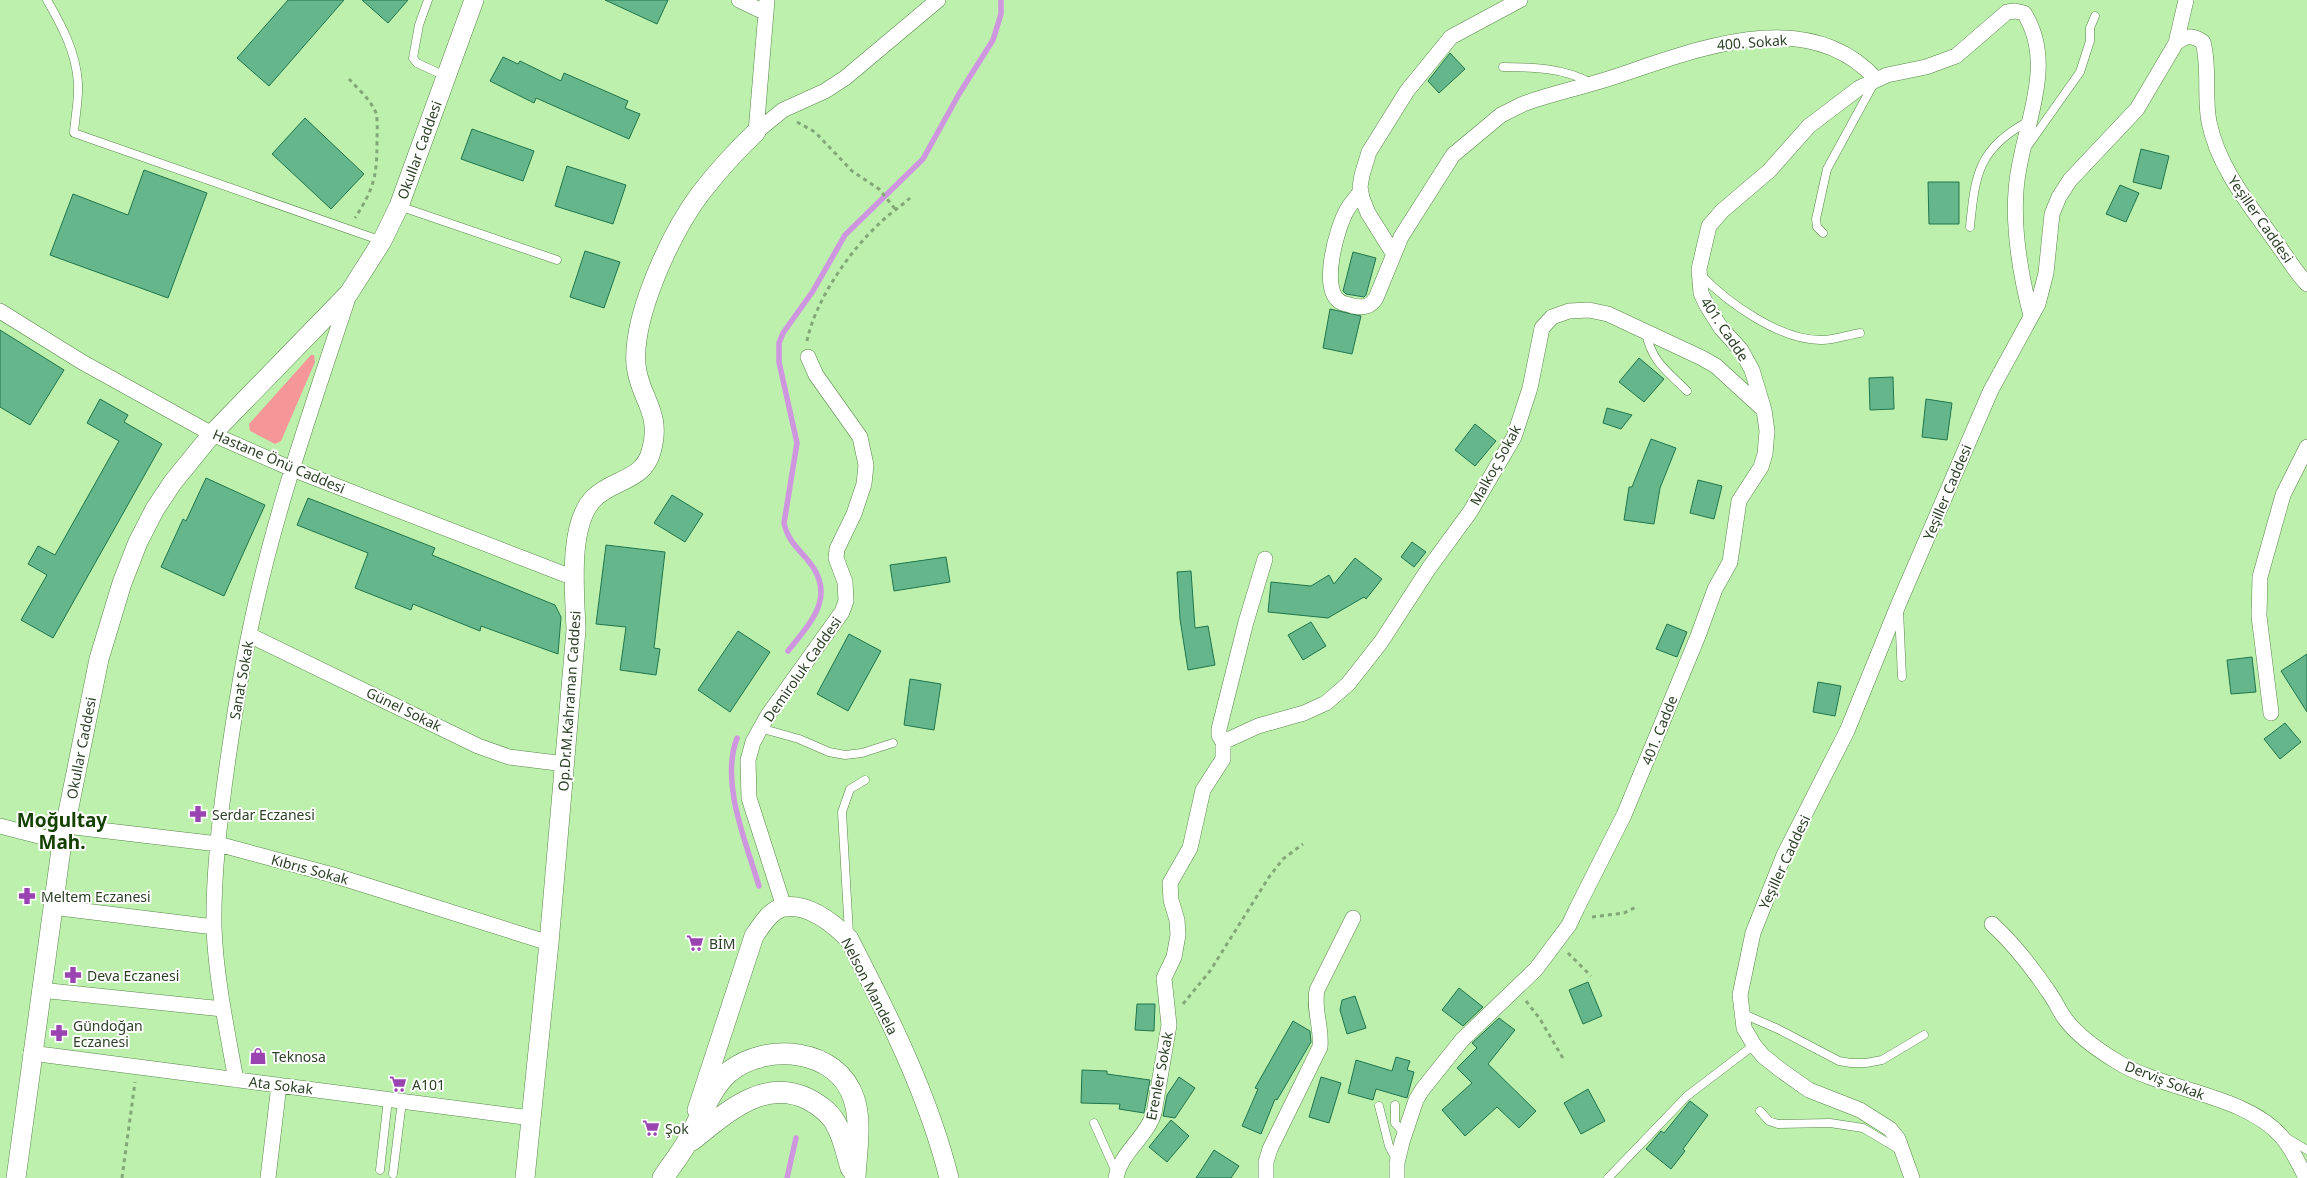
<svg xmlns="http://www.w3.org/2000/svg" width="2307" height="1178" viewBox="0 0 2307 1178" font-family="'Noto Sans',sans-serif">
  <rect width="100%" height="100%" fill="#bdf0ad"/>
  <path fill="#f59799" d="M311,355H314L315,362L281,441L275,444L250,431L249,424Z"/>
  <g fill="none" stroke-linecap="round" stroke-linejoin="round">
    <path stroke="#cf96e0" stroke-width="5.5" d="M788,651C813,620 838,594 806,558C796,547 787,538 784,523L797,443L779,362V343L783,333L813,291L845,235L923,159L959,94L993,40L1001,14V0
      M737,738C720,783 746,842 759,886
      M787,1178L796,1138"/>
  </g>
  <path fill="#65b68a" stroke="#1f764d" d="M288,0H344L269,86L237,58Z
    M362,0H408L388,23Z
    M605,0H668L657,24Z
    M1450,53L1465,69L1439,93L1428,81Z
    M503,57L518,64L520,61L561,81L564,73L628,101L625,108L640,114L629,139L536,98L534,103L490,81Z
    M305,118L364,174L331,209L272,154Z
    M472,129L534,151L523,181L461,159Z
    M2141,149L2169,156L2161,189L2133,182Z
    M567,166L626,185L613,224L555,206Z
    M144,170L207,193L168,298L50,255L73,194L128,215Z
    M1928,182H1959V224H1929Z
    M2120,185L2139,193L2126,222L2106,214Z
    M585,251L620,262L604,308L570,297Z
    M1353,252L1376,258L1366,295L1364,297L1346,294L1343,291Z
    M1330,309L1361,316L1352,354L1323,348Z
    M0,330L64,370L30,425L0,407Z
    M1639,358L1664,379L1644,402L1619,382Z
    M1893,377L1894,409L1870,410L1869,378Z
    M100,399L128,415L124,422L162,444L53,638L21,620L47,575L28,564L38,546L55,555L119,441L87,423Z
    M1926,399L1952,403L1947,440L1922,437Z
    M1607,408L1632,415L1621,429L1603,423Z
    M1475,424L1496,441L1475,466L1455,450Z
    M1651,439L1676,448L1660,488L1654,524L1624,520L1629,487H1632Z
    M206,478L265,505L224,596L161,567L183,519L186,521Z
    M1698,480L1722,486L1714,519L1690,513Z
    M672,495L703,514L685,542L654,523Z
    M308,498L435,548L432,555L555,605L561,617L558,654L481,626L480,631L413,604L411,610L355,588L368,553L297,525Z
    M1412,542L1426,552L1414,567L1401,557Z
    M606,545L665,552L654,648L660,649L656,675L620,670L626,627L596,624Z
    M946,557L950,582L894,591L890,565Z
    M1355,558L1382,579L1366,599L1364,597L1328,618L1268,612L1271,582L1311,586L1329,575L1334,584Z
    M1191,571L1195,628L1208,626L1215,665L1188,670L1180,619L1177,572Z
    M1311,622L1326,646L1303,660L1288,635Z
    M1667,624L1687,632L1677,657L1656,649Z
    M738,631L770,652L730,712L698,690Z
    M849,634L881,651L848,711L817,694Z
    M2307,654V712L2281,671Z
    M2252,657L2256,692L2231,694L2227,660Z
    M910,679L941,684L934,730L904,725Z
    M1818,682L1841,686L1835,716L1813,712Z
    M2285,723L2301,742L2280,759L2264,739Z
    M1588,982L1602,1016L1583,1024L1569,990Z
    M1459,988L1483,1007L1463,1026L1442,1010Z
    M1355,996L1366,1028L1347,1034L1340,1010L1342,1000Z
    M1137,1004H1155L1154,1031L1135,1030Z
    M1499,1018L1515,1030L1488,1064L1536,1111L1519,1128L1497,1107L1465,1136L1442,1110L1472,1083L1457,1068L1477,1048L1472,1043Z
    M1293,1021L1310,1031L1311,1042L1277,1100L1275,1099L1261,1134L1242,1126L1258,1089L1255,1088Z
    M1396,1057L1410,1061L1407,1070L1414,1072L1407,1098L1376,1089L1373,1100L1348,1093L1356,1060L1392,1071Z
    M1082,1070L1107,1071V1074L1150,1080L1144,1113L1119,1109L1120,1104L1081,1103Z
    M1179,1077L1195,1088L1175,1118L1163,1116L1167,1095Z
    M1321,1077L1341,1083L1329,1123L1309,1117Z
    M1588,1089L1605,1121L1581,1134L1564,1103Z
    M1690,1101L1708,1115L1683,1149L1685,1151L1671,1169L1646,1149L1661,1131L1664,1133Z
    M1171,1120L1189,1136L1167,1162L1149,1147Z
    M1214,1150L1239,1166L1231,1178H1196Z"/>
  <g fill="none" stroke-linecap="round" stroke-linejoin="round">
    <g stroke="#578648" stroke-width="9">
      <path id="service" d="M47,0C62,26 76,52 78,83C79,99 75,117 74,133L382,241
        M428,0L419,25L413,58L417,63L445,76
        M1503,67C1532,67 1565,68 1591,83
        M2027,147L2080,72L2090,41V28L2095,16
        M399,206L557,260
        M1970,227C1975,175 1978,148 2029,121
        M1823,233L1817,227L1816,219L1827,169L1874,83
        M1701,275C1728,303 1781,341 1822,340C1834,340 1848,335 1860,333
        M1646,333C1652,362 1667,371 1687,391
        M1899,610L1902,677
        M760,728L799,739L829,752L845,755L862,753L893,743
        M849,934L842,812L850,789L865,780
        M1741,1013L1778,1029L1839,1061L1851,1063H1866L1882,1060L1924,1035
        M1395,1105V1123L1405,1134
        M1379,1106L1389,1146L1396,1159
        M1760,1111L1769,1121L1778,1124L1830,1123L1863,1128L1900,1150
        M1094,1123L1116,1172
        M2287,1138L2307,1150
        M380,1170L388,1099
        M393,1174L402,1101
        M1608,1178L1687,1096L1754,1045"/>
    </g>
    <g stroke="#578648" stroke-width="16">
      <path id="minor" d="M739,0L764,12
        M2176,43L2186,0
        M756,132L783,110L825,91L845,78L938,0
        M756,132L767,0
        M1361,191C1357,197 1351,203 1347,210C1337,227 1320,287 1339,301C1342,304 1349,304 1353,306C1364,308 1370,307 1376,298L1401,237L1453,155L1501,115L1523,104C1553,93 1584,87 1614,77C1696,50 1807,3 1876,79
        M1393,253L1368,213L1362,198L1360,187L1362,175L1369,152L1407,91L1451,37L1520,0
        M0,311L82,362L212,434L292,469L574,578
        M249,635L478,746L509,757L565,764
        M2271,713L2259,616L2260,577L2283,495L2307,447
        M1223,742L1258,726L1304,713L1326,703L1348,684L1381,642L1429,568L1470,512L1514,437L1530,388L1542,328L1552,317L1569,311L1589,310L1608,314L1702,358L1716,366L1764,410
        M0,826L62,842
        M66,826L218,844L333,875L549,943
        M52,907L214,927
        M784,907L749,798L748,760L753,742L768,715L842,612L846,601L845,582L836,558L837,549L854,514L864,484L866,465L860,437L816,375L808,357
        M1992,924C2014,944 2031,966 2048,991C2055,1000 2059,1011 2066,1020C2079,1037 2098,1050 2116,1061C2163,1091 2244,1094 2281,1136C2292,1148 2299,1164 2306,1178
        M40,990L223,1009
        M31,1053L531,1118
        M236,1080C227,1030 216,979 214,928C213,872 220,814 228,759C234,718 240,676 249,635C272,520 312,407 349,295
        M268,1178L279,1085
        M1116,1178C1120,1153 1147,1137 1154,1113L1169,1025L1164,978L1174,957L1178,935L1177,920L1171,900L1170,883L1190,848L1203,790L1223,759V742L1219,735V729L1246,622L1265,559
        M1266,1178V1162L1270,1149L1320,1047C1322,1027 1313,1009 1317,990L1353,918
        M1397,1178V1163L1402,1142L1416,1100L1422,1090L1462,1040L1536,969L1569,925L1577,908L1624,815L1698,636L1715,589L1730,562L1739,501L1761,467L1765,454L1767,431L1764,410L1752,370L1741,350L1721,328L1707,306L1701,293L1699,269L1709,226L1722,211L1769,171L1809,126L1859,88L1887,75L1926,67L1956,56L2007,12L2015,11L2024,13C2059,68 2019,133 2016,191C2013,232 2021,277 2031,316
        M1912,1178L1898,1139L1890,1129L1860,1110L1809,1090L1782,1071L1763,1056L1754,1045L1744,1028L1740,995L1753,933L1784,855L1847,731L1899,603L1991,390L2038,304L2046,273L2052,214L2059,197L2070,180L2137,109L2176,43C2187,35 2192,35 2203,42C2210,69 2204,96 2209,122C2218,166 2247,202 2273,238C2284,253 2294,270 2307,284"/>
    </g>
    <g stroke="#578648" stroke-width="20">
      <path id="tertiary" d="M697,1110L754,936C761,926 770,910 784,907C809,903 833,923 849,939C888,1015 928,1094 949,1178
        M16,1178L62,842L99,659L122,583L138,542L155,509L173,482L212,434L349,293L382,241L399,206L474,0
        M525,1178L549,943L576,630C575,594 567,525 594,498C613,479 643,481 651,452C663,412 639,398 636,365C632,316 671,233 700,194C717,172 736,151 756,132"/>
    </g>
    <g stroke="#578648" stroke-width="22">
      <path id="secondary" d="M692,1140C725,1114 763,1077 808,1099C821,1106 832,1114 838,1128C844,1140 847,1155 851,1168
        M663,1178C670,1167 679,1156 686,1144C700,1121 709,1089 729,1072C766,1042 838,1048 854,1099C862,1124 856,1152 855,1178"/>
    </g>
    <path stroke="#81a875" stroke-width="3" stroke-dasharray="4 4" stroke-linecap="butt" d="M349,79C358,89 371,100 376,113C378,121 377,133 377,141C377,177 374,188 355,218
      M797,122L815,132L852,171L879,189L896,210
      M807,341C815,301 850,250 880,223C889,214 900,207 910,198
      M1592,917L1624,913L1638,906
      M1568,953L1591,976
      M1526,1001L1540,1019L1564,1060
      M1183,1004L1210,971L1269,877L1283,859L1303,844
      M122,1178L135,1082"/>
    <use href="#service" stroke="#fff" stroke-width="8"/>
    <use href="#minor" stroke="#fff" stroke-width="15"/>
    <use href="#tertiary" stroke="#fff" stroke-width="19"/>
    <use href="#secondary" stroke="#fff" stroke-width="21"/>
  </g>
  <defs>
    <g id="pharmacy-bare" transform="scale(1.35)"><path d="M-2-6h4v4h4v4h-4v4h-4v-4h-4v-4h4Z" fill="#9a44b1" stroke="#fff" stroke-width="2.5" paint-order="stroke"/></g>
    <g id="supermarket-bare" transform="scale(1.35)"><path d="M-6-5.5h2.5l.6 2H6L4.5 2H-2.5L-4.4-4H-6ZM-1.5 3.2a1.3 1.3 0 1 0 .1 0ZM3 3.2a1.3 1.3 0 1 0 .1 0Z" fill="#9a44b1" stroke="#fff" stroke-width="2.5" paint-order="stroke"/></g>
    <g id="shop-bare" transform="scale(1.35)"><path d="M-5-2.5h2.3a2.7 3.5 0 0 1 5.4 0H5L5.5 6h-11ZM-1.5-2.5h3a1.5 2.3 0 0 0-3 0Z" fill="#9a44b1" stroke="#fff" stroke-width="2.5" paint-order="stroke"/></g>
  </defs>
  <g fill-rule="evenodd">
    <use href="#pharmacy-bare" x="198" y="814"/>
    <use href="#pharmacy-bare" x="27" y="896"/>
    <use href="#supermarket-bare" x="695" y="943"/>
    <use href="#pharmacy-bare" x="73" y="975"/>
    <use href="#pharmacy-bare" x="59" y="1033"/>
    <use href="#shop-bare" x="258" y="1056"/>
    <use href="#supermarket-bare" x="398" y="1084"/>
    <use href="#supermarket-bare" x="651" y="1128"/>
  </g>
  <g text-anchor="middle" dominant-baseline="central" stroke-width="4" stroke-linejoin="round" paint-order="stroke">
    <g font-size="14" fill="#2b4025" stroke="#fff">
      <text transform="translate(1752 42) rotate(-4)">400. Sokak</text>
      <text transform="translate(419 150) rotate(-70)">Okullar Caddesi</text>
      <text transform="translate(2261 219) rotate(55)">Yeşiller Caddesi</text>
      <text transform="translate(1725 329) rotate(56)">401. Cadde</text>
      <text transform="translate(279 461) rotate(23)">Hastane Önü Caddesi</text>
      <text transform="translate(1495 465) rotate(-61)">Malkoç Sokak</text>
      <text transform="translate(1947 492) rotate(-67)">Yeşiller Caddesi</text>
      <text transform="translate(802 669) rotate(-55)">Demiroluk Caddesi</text>
      <text transform="translate(241 680) rotate(-80)">Sanat Sokak</text>
      <text transform="translate(569 701) rotate(-86)">Op.Dr.M.Kahraman Caddesi</text>
      <text transform="translate(404 709) rotate(26)">Günel Sokak</text>
      <text transform="translate(1659 730) rotate(-68)">401. Cadde</text>
      <text transform="translate(81 748) rotate(-79)">Okullar Caddesi</text>
      <text transform="translate(1784 862) rotate(-65)">Yeşiller Caddesi</text>
      <text transform="translate(310 869) rotate(15)">Kıbrıs Sokak</text>
      <text transform="translate(870 986) rotate(63)">Nelson Mandela</text>
      <text transform="translate(1159 1076) rotate(-79)">Erenler Sokak</text>
      <text transform="translate(2165 1080) rotate(21)">Derviş Sokak</text>
      <text transform="translate(281 1085) rotate(7)">Ata Sokak</text>
    </g>
    <g font-size="14" fill="#2b4025" stroke="#fff" text-anchor="start">
      <text x="212" y="814">Serdar Eczanesi</text>
      <text x="41" y="896">Meltem Eczanesi</text>
      <text x="709" y="943">BİM</text>
      <text x="87" y="975">Deva Eczanesi</text>
      <text x="73" y="1025">Gündoğan<tspan x="73" dy="16">Eczanesi</tspan></text>
      <text x="272" y="1056">Teknosa</text>
      <text x="412" y="1084">A101</text>
      <text x="665" y="1128">Şok</text>
    </g>
    <g font-size="19" font-weight="bold" fill="#144100" stroke="#fff">
      <text x="62" y="820">Moğultay<tspan x="62" dy="22">Mah.</tspan></text>
    </g>
  </g>
</svg>
